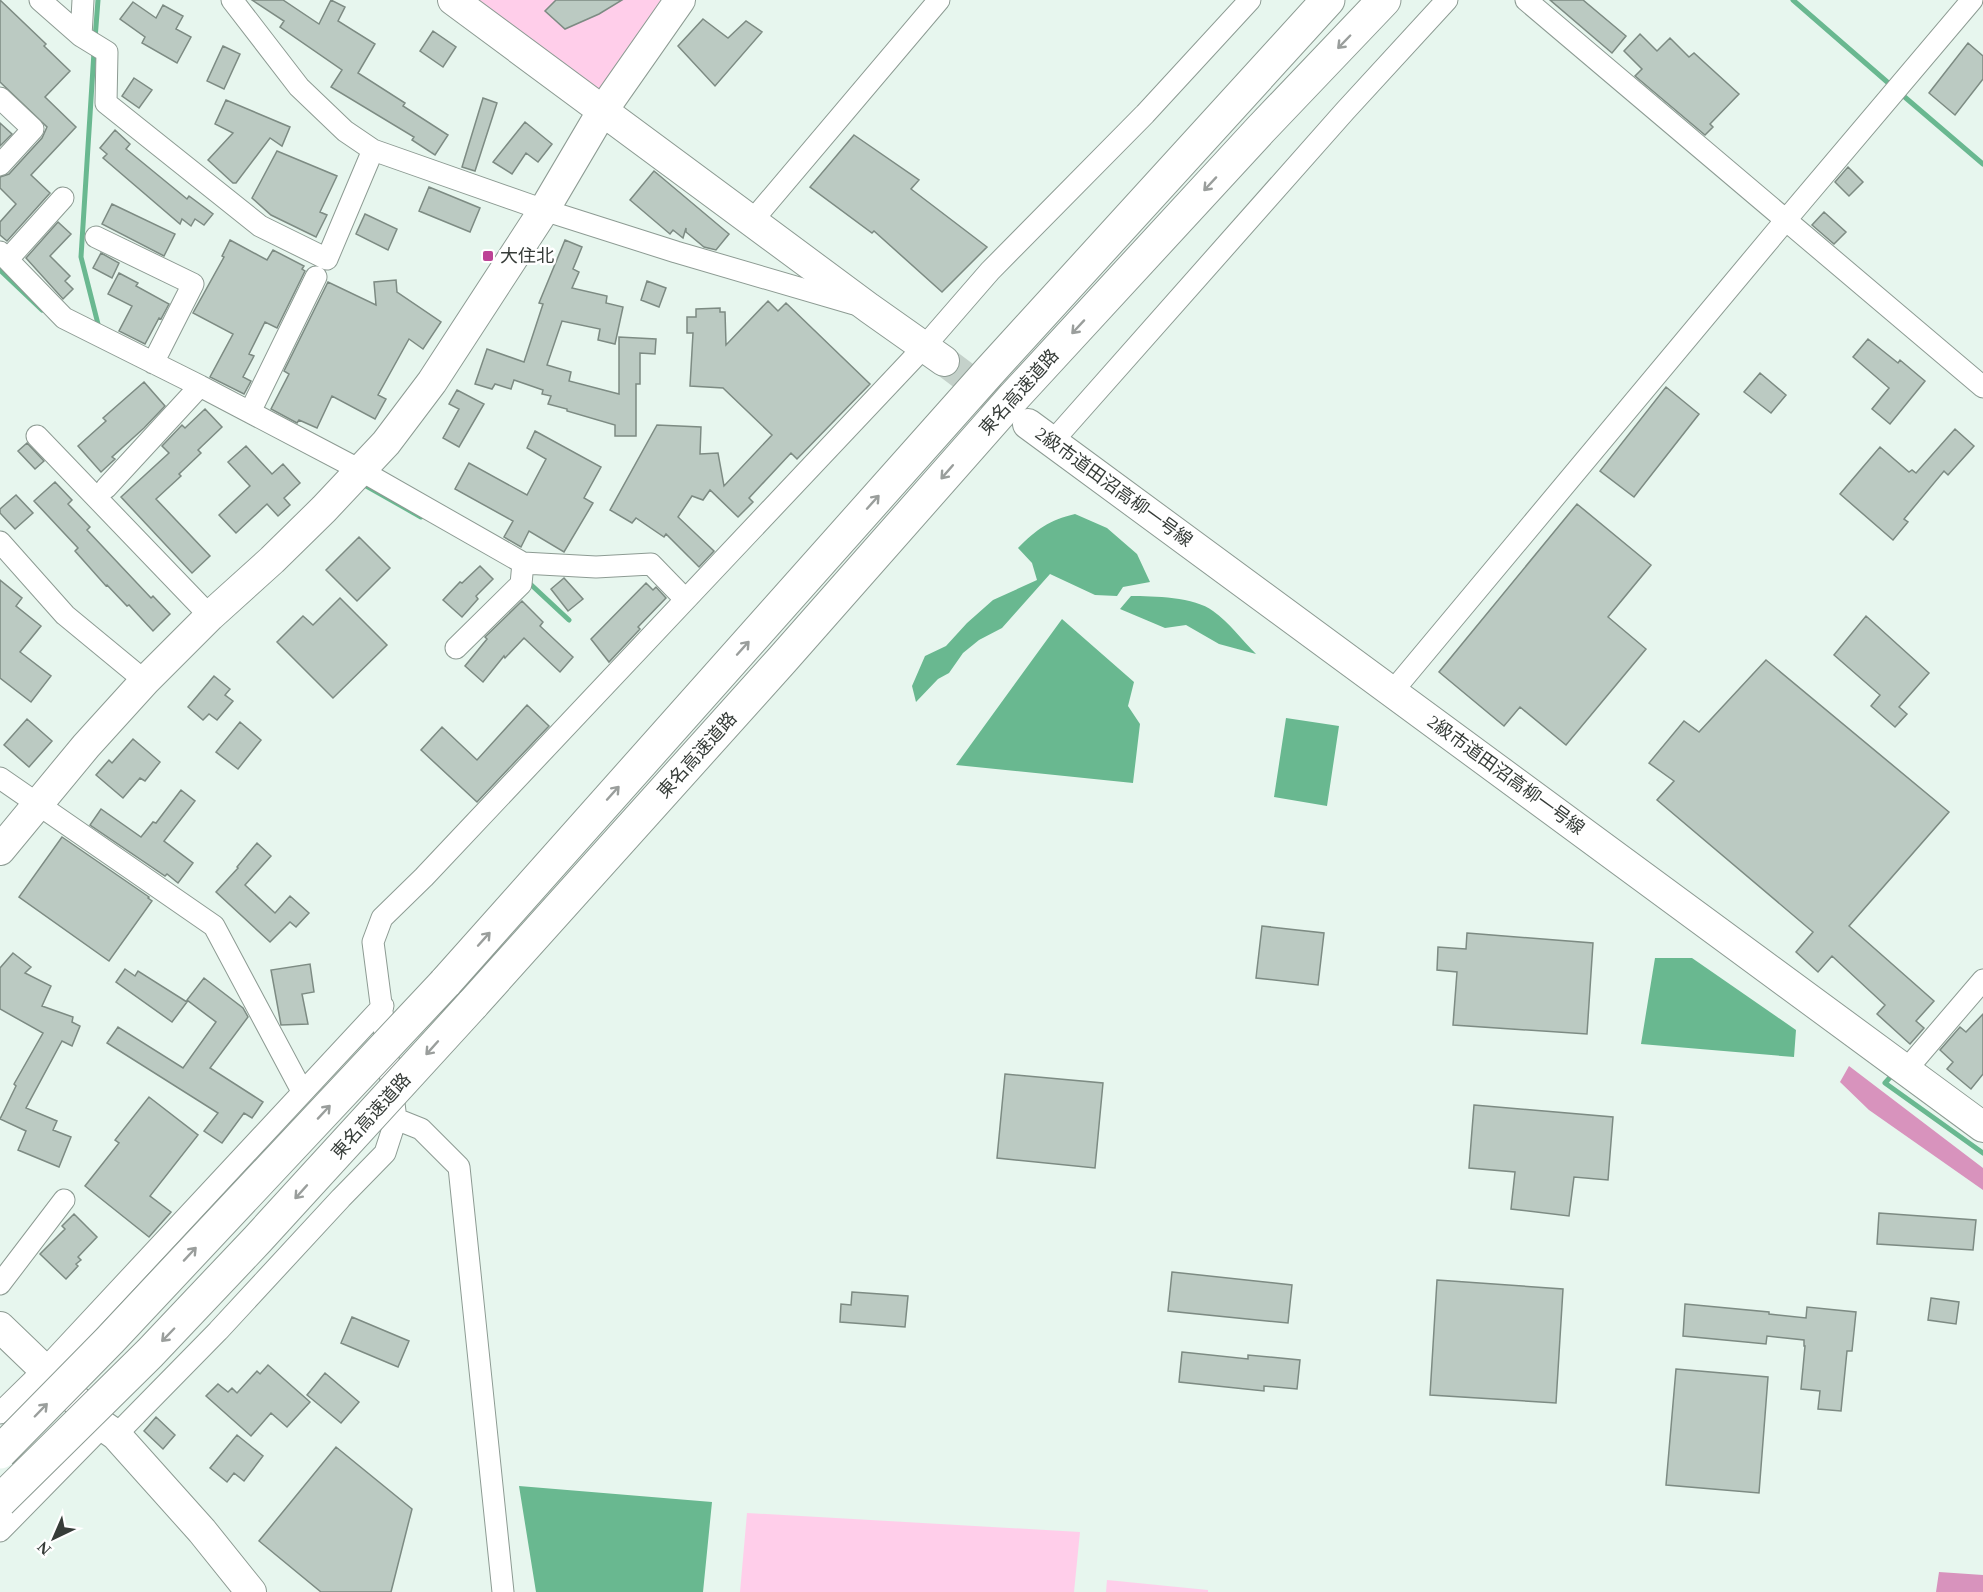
<svg xmlns="http://www.w3.org/2000/svg" width="1983" height="1592" viewBox="0 0 1983 1592" font-family="'Times New Roman','Noto Sans JP',serif">
  <rect width="100%" height="100%" fill="#e7f6ee"/>
  <path fill="#ffceea" d="M460,0H661L592,102Z
    M747,1513L1080,1532L1074,1592H740Z
    M1107,1580L1208,1590V1592H1106Z"/>
  <path fill="#d893bd" d="M1849,1066L1983,1168V1190L1869,1110L1840,1082Z
    M1939,1572L1983,1575V1592H1936Z"/>
  <path fill="#69b890" d="M1075,514L1107,528L1137,554L1150,582L1123,587L1117,596L1095,595L1050,574L1002,628L979,640L963,653L949,673L938,679L916,702L912,686L925,656L946,646L967,623L993,600L1037,580L1032,563L1018,548C1037,529 1049,520 1075,514Z
    M1131,596C1153,596 1195,597 1213,611C1229,622 1242,640 1256,654L1219,644L1186,625L1165,628L1120,609Z
    M1062,619L1134,682L1128,706L1140,724L1133,783L956,765Z
    M1286,718L1339,726L1327,806L1274,797Z
    M1655,958H1692L1796,1030L1794,1057L1641,1044Z
    M519,1486L712,1502L703,1592H536Z"/>
  <g fill="none" stroke-linecap="round" stroke-linejoin="round">
    <path stroke="#69b890" stroke-width="5" d="M1793,0L1893,87
      M95,39L98,0
      M94,52L81,257L99,328
      M1900,93L1983,164
      M0,270L42,310
      M361,483L421,517
      M526,580L569,620
      M1893,1074L1885,1083L1983,1153"/>
  </g>
  <path fill="#bbcac2" stroke="#7d8b83" stroke-width="1.5" d="M0,0L46,44L44,46L70,71L45,97L76,127L31,175L50,193L7,241L0,235V222L16,204L0,188V177L9,174L42,138L47,127L0,82Z
    M252,0H283L319,24L331,0L345,7L338,21L375,44L358,73L405,103L403,106L448,135L435,155L412,140L414,137L331,87L342,70L280,27L284,21Z
    M556,0H622L599,14L565,29L545,11Z
    M1550,0H1583L1626,36L1612,53Z
    M133,2L156,18L163,5L183,16L176,29L191,37L177,63L142,43L145,37L120,19Z
    M703,19L728,38L746,21L762,32L715,86L678,46Z
    M433,31L456,47L443,67L420,51Z
    M1640,34L1657,51L1670,38L1689,57L1694,53L1739,94L1710,124L1713,127L1705,135L1635,76L1642,69L1624,51Z
    M1968,43L1983,56V79L1955,115L1929,93Z
    M223,46L240,54L224,89L207,81Z
    M134,78L152,90L139,108L122,96Z
    M483,98L497,103L475,171L462,167Z
    M226,100L290,127L282,146L270,138L236,183H233L208,160L233,133L215,124Z
    M525,122L552,144L538,162L526,153L512,174L493,162Z
    M0,123L12,134L0,146Z
    M115,130L130,144L126,149L187,199L189,196L213,214L204,225L195,219L191,226L182,219L180,224L103,158L107,154L100,148Z
    M854,135L919,180L911,189L987,247L942,292L874,231L872,233L810,187Z
    M277,151L337,176L320,212L327,215L316,237L271,215L252,198Z
    M1848,167L1863,182L1849,196L1835,182Z
    M654,171L729,234L716,250L704,247L686,232V228L683,238L673,230L670,234L630,200Z
    M429,187L480,208L470,232L419,211Z
    M112,204L175,234L164,256L102,224Z
    M1824,212L1846,232L1834,244L1812,225Z
    M365,214L397,229L388,250L356,234Z
    M58,222L71,234L50,256L70,276L65,281L73,289L63,299L26,258Z
    M230,240L267,260L273,250L304,266L302,269L305,271L277,328L265,322L249,354L254,356L243,377L251,381L244,394L210,377L233,334L193,313L224,257L222,256Z
    M565,240L582,247L573,269L579,272L572,288L607,296L606,303L623,307L615,344L598,340L600,329L562,321L547,365L571,372L569,381L619,394V337L656,339L655,354L640,353V384H636V436H615V425L567,411V409L548,404L551,396L542,394L543,390L514,380L511,389L495,384L492,389L475,384L487,349L524,362L543,304L539,303Z
    M101,253L119,263L112,278L93,268Z
    M119,273L138,283L136,286L169,304L161,319L159,318L145,344L119,331L132,306L108,294Z
    M396,280L397,292L441,322L423,349L409,339L378,395L386,399L375,419L332,396L317,428L299,420L297,423L271,409L289,374L284,371L328,282L376,305L374,282Z
    M647,281L666,288L659,307L641,300Z
    M768,301L778,311L786,303L870,384L797,459L791,453L749,498L753,502L738,517L710,490L703,500L692,496L678,517L714,551L699,567L666,534L664,537L636,518L632,523L610,510L657,425L701,427L700,454L718,453L724,486L772,435L723,388L690,386L693,333H687V317H696V309L720,308V312H725L726,345Z
    M1868,339L1898,363L1900,360L1925,381L1890,424L1872,409L1889,388L1853,357Z
    M1760,373L1786,395L1771,413L1744,392Z
    M144,382L165,406L144,428L112,457L115,459L101,472L78,446L106,421L103,418Z
    M1666,387L1699,414L1634,497L1600,471Z
    M457,390L484,404L459,447L443,438L459,409L449,404Z
    M205,409L222,427L198,450L201,453L179,474L181,476L156,499L210,556L192,573L121,497L169,453L162,446L182,425L185,428Z
    M1955,429L1974,446L1948,475L1944,471L1904,519L1908,522L1893,540L1840,494L1880,447L1909,472L1912,470L1916,473Z
    M535,431L601,467L584,498L593,503L564,552L529,531L521,547L504,537L513,521L455,489L469,463L527,495L546,459L527,448Z
    M27,443L44,461L35,469L18,451Z
    M246,446L272,474L283,464L300,483L284,498L290,505L278,516L267,504L236,533L219,515L250,486L228,462Z
    M55,482L72,500L68,504L90,527L87,530L151,598L153,596L170,614L153,631L129,605L127,606L107,585L106,586L75,551L78,548L34,501Z
    M16,495L33,513L15,529L0,513V509Z
    M1577,504L1651,565L1608,617L1646,649L1566,745L1520,707L1504,726L1439,672Z
    M359,537L390,568L357,601L326,570Z
    M480,566L493,579L476,596L478,599L462,617L443,600L460,582L462,583Z
    M564,578L583,599L568,611L551,589Z
    M0,580L22,598L16,606L41,626L20,652L51,676L31,702L0,678Z
    M646,583L653,590L656,587L666,598L638,627L640,629L609,662L591,639Z
    M340,598L387,645L333,698L277,642L303,616L313,625Z
    M522,601L543,622L540,626L573,657L560,672L524,638L505,658L504,656L483,682L465,666L487,639L485,637Z
    M1866,616L1929,673L1899,707L1907,714L1895,727L1871,706L1880,695L1834,655Z
    M1766,660L1949,812L1849,926L1934,1001L1916,1021L1924,1028L1910,1044L1877,1014L1885,1005L1832,956L1818,972L1796,952L1813,932L1657,800L1674,781L1649,763L1684,721L1699,732Z
    M214,676L230,689L225,695L233,701L217,720L209,714L203,720L188,707Z
    M527,705L549,726L477,802L421,750L442,727L477,760Z
    M27,719L52,741L29,767L4,745Z
    M240,722L261,740L238,769L216,752Z
    M133,739L160,762L145,781L140,778L123,798L96,775L109,760L112,763Z
    M181,790L195,801L164,841L193,863L178,883L167,874L165,876L90,825L101,809L141,837L153,822L156,823Z
    M62,837L149,897L148,898L152,901L109,961L19,897Z
    M257,843L271,856L245,885L275,913L290,896L309,913L296,927L290,922L270,942L216,892L238,868L237,867Z
    M1262,926L1324,933L1318,985L1256,978Z
    M1467,933L1593,943L1587,1034L1453,1025L1457,972L1437,970L1438,947L1466,949Z
    M13,953L31,967L25,973L51,986L42,1006L73,1017L72,1022L80,1026L72,1046L62,1041L26,1108L57,1121L53,1130L71,1137L59,1167L18,1150L26,1131L0,1119L16,1086L14,1084L43,1033L0,1009V968Z
    M310,964L314,992L302,994L308,1024L281,1025L271,970Z
    M125,969L135,976L138,971L187,1002L172,1022L116,982Z
    M204,978L243,1008L248,1017L210,1068L263,1102L252,1118L244,1113L222,1143L204,1131L218,1113L107,1043L118,1027L183,1068L216,1022L187,1000Z
    M1983,1014V1074L1971,1089L1947,1069L1953,1062L1940,1050L1960,1027L1966,1032Z
    M1005,1074L1103,1083L1095,1168L997,1158Z
    M149,1097L198,1135L150,1196L171,1212L149,1237L85,1186L119,1143L115,1140Z
    M1474,1105L1613,1117L1608,1180L1574,1177L1569,1216L1511,1209L1515,1172L1469,1168Z
    M1879,1213L1976,1220L1973,1250L1877,1244Z
    M74,1214L97,1237L78,1257L81,1260L76,1264L78,1266L66,1279L40,1254L65,1229L62,1226Z
    M1172,1272L1292,1285L1288,1323L1168,1311Z
    M1437,1280L1563,1289L1556,1403L1430,1395Z
    M852,1292L908,1296L905,1327L840,1322L841,1304L851,1305Z
    M1931,1298L1959,1302L1956,1324L1928,1320Z
    M1685,1304L1769,1312V1314L1806,1318L1807,1307L1856,1312L1852,1351H1847L1841,1411L1818,1409L1820,1391L1801,1389L1805,1346H1804V1340L1767,1336L1766,1344L1683,1336Z
    M352,1317L409,1341L398,1367L341,1343Z
    M1182,1352L1248,1359V1355L1300,1360L1297,1389L1264,1386V1391L1179,1382Z
    M268,1365L310,1402L287,1427L271,1413L251,1436L206,1396L218,1384L228,1392L232,1388L237,1393L257,1371L260,1374Z
    M1676,1369L1768,1377L1759,1493L1666,1485Z
    M325,1373L359,1402L341,1423L307,1395Z
    M156,1417L175,1435L163,1449L144,1431Z
    M237,1435L263,1456L244,1481L234,1473L227,1482L210,1468Z
    M336,1447L412,1509L391,1592H321L259,1541Z"/>
  <g fill="none" stroke-linecap="round" stroke-linejoin="round">
    <path stroke="#c4d1ca" stroke-width="30" stroke-dasharray="30 15" stroke-linecap="butt" d="M944,361L997,401"/>
    <g stroke="#8d9b93" stroke-width="23">
      <path id="street" d="M40,0L81,36L107,52L106,103L260,226L327,259L373,150
        M232,0L299,87L345,131L373,150L544,210L676,252L854,304
        M1526,0L1983,387
        M81,36L83,0
        M0,98L33,129L0,165
        M752,221L939,0
        M96,237L193,284L153,363
        M0,252L64,318L200,386
        M8,259L63,198
        M250,412L316,277
        M37,436L210,616
        M1052,442L1345,111L1447,0
        M106,488L200,386L360,470L523,563L521,584L456,648
        M0,542L65,615L145,681
        M523,563L596,567L651,564L685,599
        M1392,692L1785,221L1972,0
        M0,778L214,926L302,1091
        M1906,1070L1983,980
        M396,1119L421,1129L459,1167L503,1592
        M0,1284L64,1200
        M0,1413L45,1369L383,1006
        M116,1435L218,1331L341,1198L385,1153L396,1119L373,942L382,918L424,877L924,347L990,271L1145,114L1250,0
        M0,1531L103,1426"/>
    </g>
    <g stroke="#8d9b93" stroke-width="32">
      <path id="secondary" d="M453,0L869,308L944,361
        M1028,424L1983,1127
        M0,850L86,746L145,681L210,616L272,560L324,509L386,443L432,382L544,210L603,110L680,0
        M0,1327L103,1426L116,1435L202,1531L251,1592"/>
    </g>
    <g stroke="#8d9b93" stroke-width="35">
      <path id="highway" d="M445,983L988,373L1328,0
        M472,1005L782,660L1013,398L1261,129L1384,0"/>
    </g>
    <use href="#street" stroke="#fff" stroke-width="21"/>
    <use href="#secondary" stroke="#fff" stroke-width="30"/>
    <use href="#highway" stroke="#fff" stroke-width="33"/>
    <g stroke="#8d9b93" stroke-width="35" stroke-linecap="butt">
      <path id="highway-bridge" d="M0,1452L110,1340L445,983
        M0,1501L150,1353L257,1240L472,1005"/>
    </g>
    <use href="#highway-bridge" stroke="#fff" stroke-width="33"/>
  </g>
  <defs><path id="oneway-shaft" d="M-6 0H5M1.5-3L5.5 0L1.5 3" fill="none" stroke-width="1.6" stroke-linecap="round" stroke-linejoin="round" transform="scale(1.5)"/></defs>
  <g stroke="#9a9e9c">
    <use href="#oneway-shaft" transform="translate(1344 42) rotate(134)"/>
    <use href="#oneway-shaft" transform="translate(1210 184) rotate(133)"/>
    <use href="#oneway-shaft" transform="translate(1078 327) rotate(133)"/>
    <use href="#oneway-shaft" transform="translate(947 472) rotate(131)"/>
    <use href="#oneway-shaft" transform="translate(873 502) rotate(-48)"/>
    <use href="#oneway-shaft" transform="translate(743 648) rotate(-48)"/>
    <use href="#oneway-shaft" transform="translate(613 793) rotate(-48)"/>
    <use href="#oneway-shaft" transform="translate(484 939) rotate(-48)"/>
    <use href="#oneway-shaft" transform="translate(432 1048) rotate(132)"/>
    <use href="#oneway-shaft" transform="translate(324 1112) rotate(-47)"/>
    <use href="#oneway-shaft" transform="translate(301 1192) rotate(132)"/>
    <use href="#oneway-shaft" transform="translate(190 1254) rotate(-47)"/>
    <use href="#oneway-shaft" transform="translate(168 1335) rotate(134)"/>
    <use href="#oneway-shaft" transform="translate(41 1410) rotate(-46)"/>
  </g>
  <rect fill="#bd4396" stroke="#fff" stroke-width="2" x="482" y="250" width="12" height="12" rx="3"/>
  <g text-anchor="middle" dominant-baseline="central" stroke-width="5" stroke-linejoin="round" paint-order="stroke">
    <g font-size="18" fill="#363c38" stroke="#fff" text-anchor="start">
      <text x="500" y="256">大住北</text>
    </g>
    <g font-size="18" fill="#363c38" stroke="#fff">
      <text transform="translate(1019 392) rotate(-48)">東名高速道路</text>
      <text transform="translate(1114 487) rotate(36)">2級市道田沼高柳一号線</text>
      <text transform="translate(697 755) rotate(-48)">東名高速道路</text>
      <text transform="translate(1506 775) rotate(36)">2級市道田沼高柳一号線</text>
      <text transform="translate(371 1116) rotate(-48)">東名高速道路</text>
    </g>
  </g>
  <g transform="translate(54 1538) rotate(224)" stroke="#ffffff" stroke-width="4.5" paint-order="stroke">
  <path d="M0-4.5L10 22L0 15L-10 22Z" fill="#363c38"/>
  <text y="-9" font-size="16" font-weight="bold" text-anchor="middle" fill="#363c38">N</text>
  </g>
</svg>
